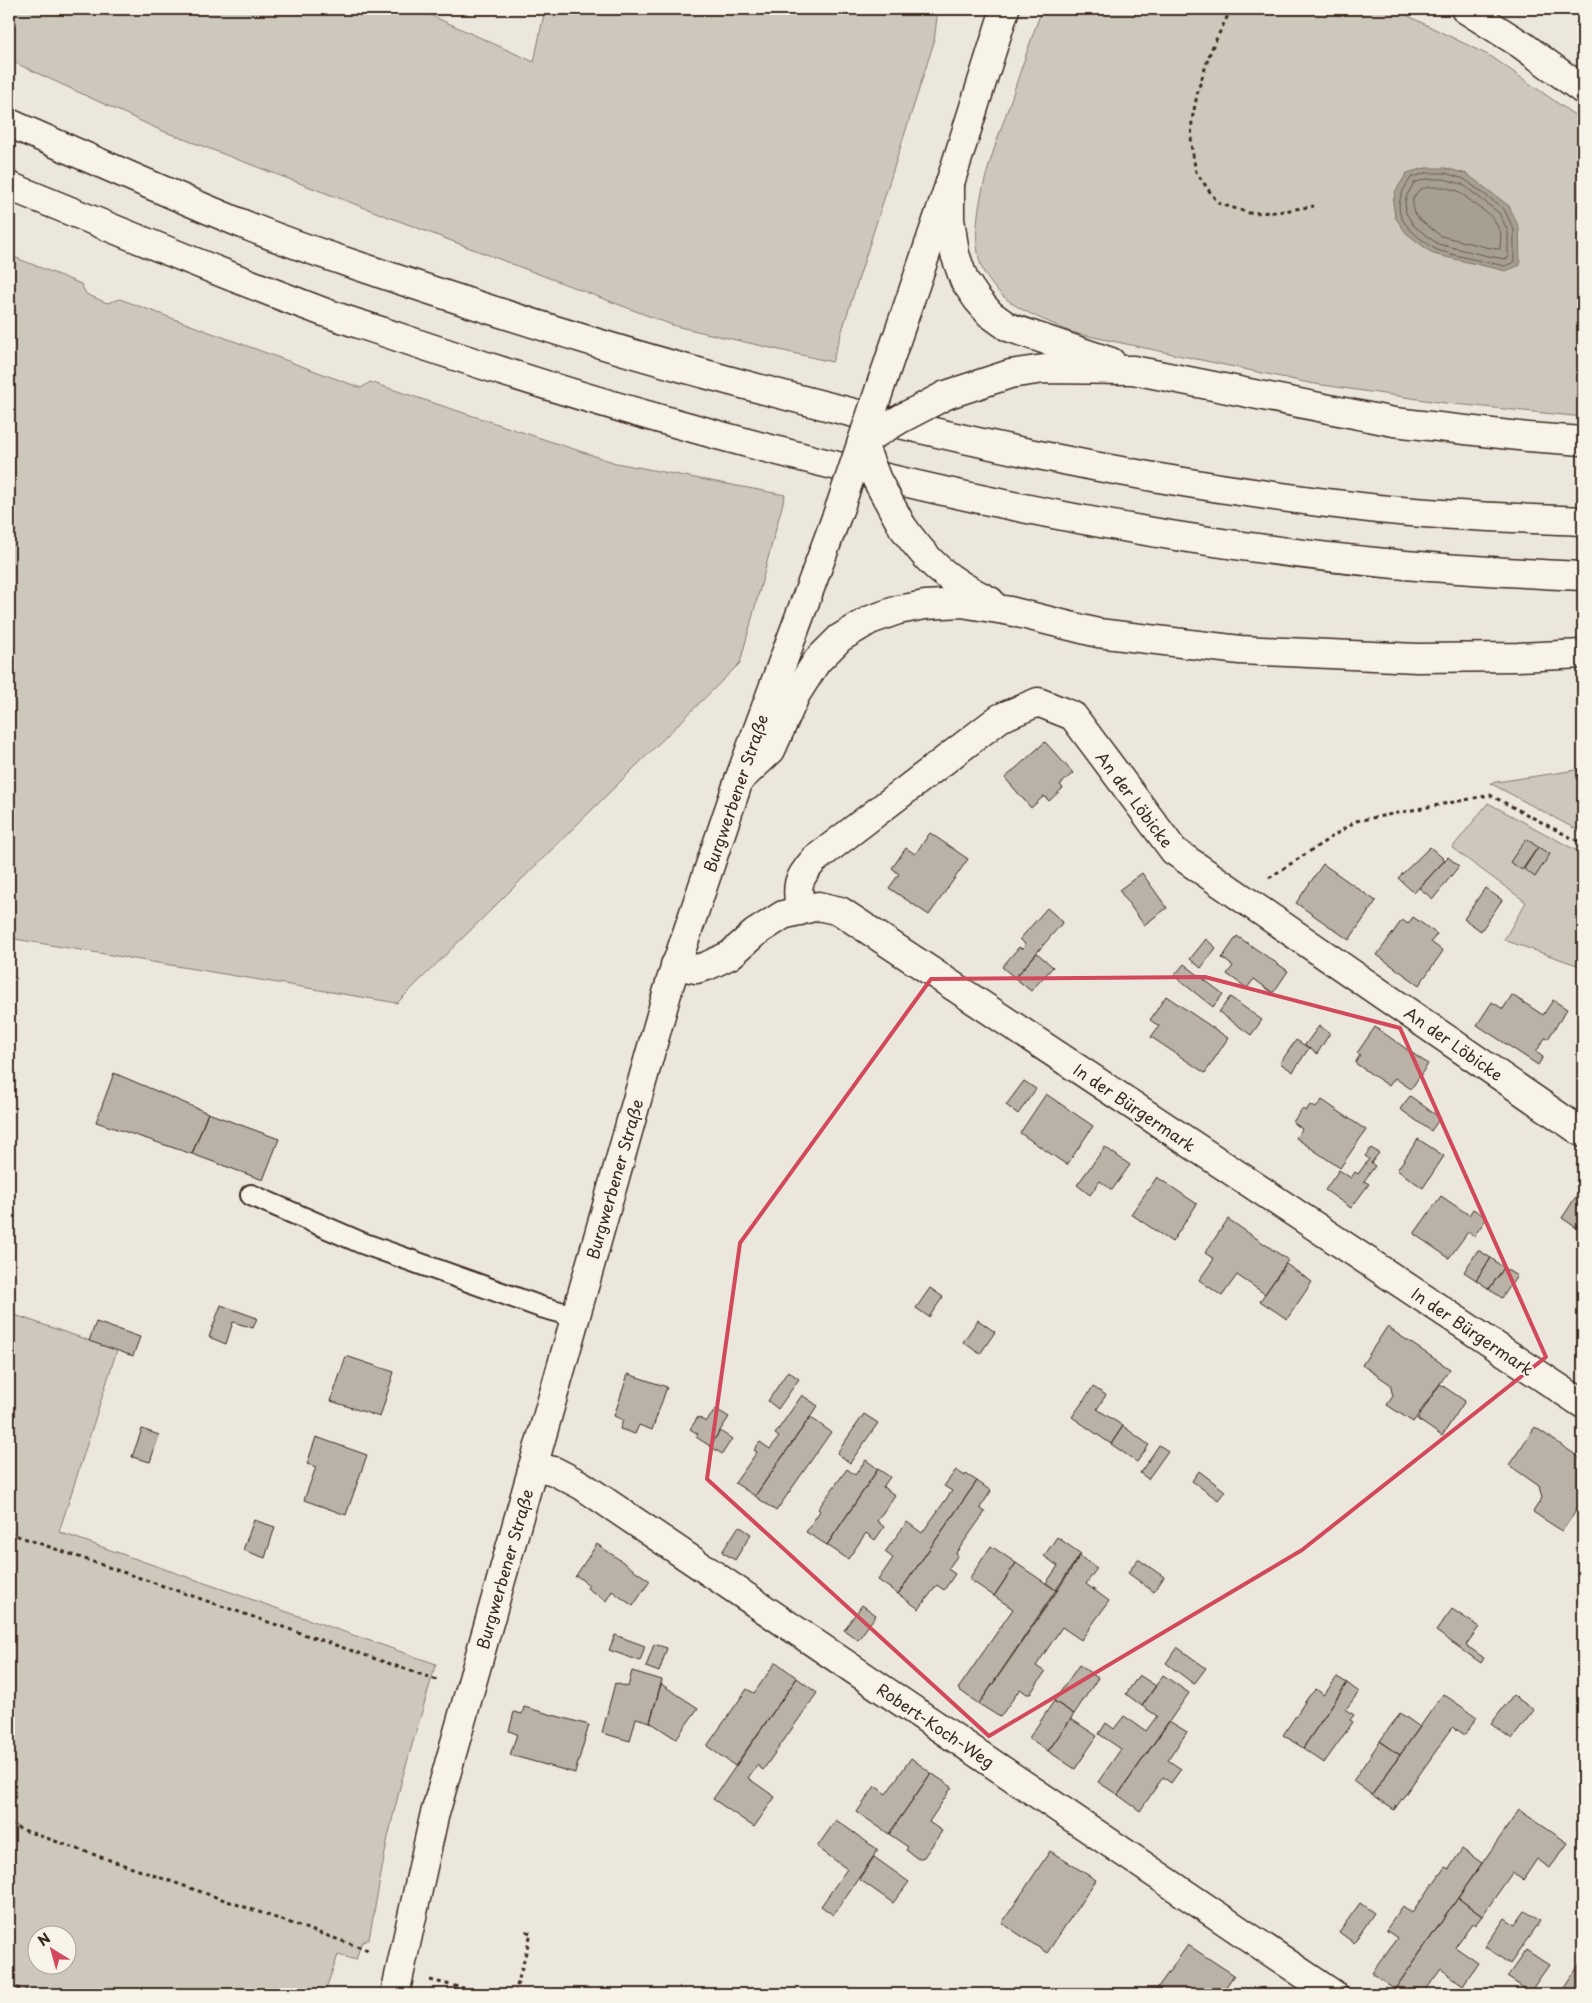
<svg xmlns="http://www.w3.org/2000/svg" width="1592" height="2003" viewBox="0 0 1592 2003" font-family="'Playpen Sans',sans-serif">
  <rect width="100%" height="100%" fill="#ece7dc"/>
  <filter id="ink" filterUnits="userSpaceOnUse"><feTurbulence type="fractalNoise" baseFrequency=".02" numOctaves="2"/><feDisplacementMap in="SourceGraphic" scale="10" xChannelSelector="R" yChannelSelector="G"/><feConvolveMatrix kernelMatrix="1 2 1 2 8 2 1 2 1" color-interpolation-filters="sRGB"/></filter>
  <g filter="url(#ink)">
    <path fill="#cec8bc" stroke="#84796d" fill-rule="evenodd" d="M9,9H417L534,62L545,9H938L934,42L832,362L675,326L160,130L9,60Z
      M1042,9H1394L1492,57L1583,121V417L1445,403L1309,383L1070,332C1039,316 1009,310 988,279C958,237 995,147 1010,103C1020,71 1031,40 1042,9Z
      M9,255L81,284L86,294L107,303L120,299L361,388L370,382L616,463L785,495L740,663L397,1003L9,938Z
      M1583,769V833L1490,783Z
      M1488,803L1583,854V967L1504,940L1526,902L1452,848Z
      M9,1313L117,1350L59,1532L436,1664L402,1779L388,1837L369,1939L361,1943L356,1960L338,1955L324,1994H9ZM38,1936H68V1966H38Z"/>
    <path fill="#a89f93" stroke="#7c7064" d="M1425,168H1445L1467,174L1509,206L1519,228L1520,265L1506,271L1433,254L1406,233L1395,217L1393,202L1396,190L1407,173Z"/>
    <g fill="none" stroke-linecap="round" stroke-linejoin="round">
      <path stroke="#67594d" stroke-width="1" d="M1426,173H1445L1464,179L1504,209L1514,230V262L1505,266C1483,261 1459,257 1437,250C1432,248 1426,242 1421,239C1396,220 1392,204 1411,178Z
        M1427,179H1444L1462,184L1499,213L1508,231V258L1505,259L1488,256L1438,244L1414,226L1406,213L1405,202L1407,195L1414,183Z
        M1428,187H1443L1458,191L1493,218L1501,233L1500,249L1490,248L1441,236L1420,220L1413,211V198L1419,190Z"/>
    </g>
    <path fill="#bab2a7" stroke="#3b2a1e" d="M1045,742L1073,773L1060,785L1063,788L1049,801L1044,796L1031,808L1005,778Z
      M930,833L968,859L929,915L889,888L899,874L892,868L906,848L915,854Z
      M1526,839L1538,847L1522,870L1510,862Z
      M1430,847L1445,860L1414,893L1398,878Z
      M1538,847L1550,854L1535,877L1524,869Z
      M1448,857L1459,866L1433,899L1419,888Z
      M1323,864L1376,901L1349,940L1296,903Z
      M1142,873L1167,908L1144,925L1119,890Z
      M1485,888L1502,900L1481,931L1464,919Z
      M1047,908L1063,922L1015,978L1002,967L1019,947L1022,949L1026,945L1020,939Z
      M1413,917L1437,934L1431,942L1443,951L1419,985L1377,955L1402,920L1408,924Z
      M1237,936L1288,971L1273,993L1254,979L1247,988L1227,974L1233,966L1222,958Z
      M1206,939L1216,948L1201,968L1190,959Z
      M1037,953L1053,967L1031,991L1015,978Z
      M1184,964L1223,994L1213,1007L1174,976Z
      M1512,995L1543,1015L1553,1000L1567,1009L1548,1039L1545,1038L1536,1052L1543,1057L1538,1065L1477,1025L1492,1002L1503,1009Z
      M1166,996L1228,1038L1205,1073L1151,1037L1159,1026L1150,1020Z
      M1230,997L1262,1020L1251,1035L1219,1012Z
      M1319,1026L1330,1033L1317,1054L1305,1045Z
      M1375,1027L1428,1064L1411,1089L1395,1078L1389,1086L1355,1063L1360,1055L1357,1053Z
      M1296,1040L1309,1048L1293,1072L1280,1063Z
      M114,1073L208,1113L192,1154L96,1122Z
      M1024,1081L1036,1089L1018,1114L1006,1105Z
      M1046,1094L1093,1126L1067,1165L1020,1133Z
      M1410,1096L1440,1118L1431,1131L1400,1109Z
      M1322,1100L1366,1130L1340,1168L1296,1138L1302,1129L1293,1122L1302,1109L1306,1111L1310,1105L1316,1108Z
      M208,1113L279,1139L263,1180L192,1154Z
      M1418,1139L1444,1156L1423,1188L1397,1170Z
      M1105,1147L1130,1165L1112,1190L1100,1181L1090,1195L1077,1185Z
      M1371,1148L1379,1153L1371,1163L1375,1166L1364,1181L1369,1184L1351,1208L1325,1190L1339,1170L1351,1178L1355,1172L1358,1174L1369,1159L1365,1156Z
      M1157,1177L1197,1204L1172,1242L1131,1214Z
      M1577,1195L1583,1200V1228L1581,1231L1562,1218Z
      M1441,1196L1469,1215L1473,1209L1487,1218L1474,1236L1468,1232L1449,1258L1414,1234Z
      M1228,1219L1288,1260L1265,1294L1237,1275L1222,1296L1199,1280L1214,1259L1205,1253Z
      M1478,1250L1491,1258L1476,1280L1464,1272Z
      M1491,1258L1504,1268L1489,1289L1476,1280Z
      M1286,1264L1312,1282L1287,1319L1260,1301Z
      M1504,1268L1517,1276L1502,1298L1489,1289Z
      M930,1288L943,1297L929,1317L916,1308Z
      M221,1305L257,1318L253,1328L233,1322L226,1344L209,1337Z
      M978,1320L995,1332L980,1354L963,1342Z
      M96,1322L140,1337L133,1356L89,1341Z
      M1387,1327L1450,1369L1413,1422L1387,1405L1393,1396L1390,1384L1362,1365Z
      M346,1356L394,1372L380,1417L331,1401Z
      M788,1371L799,1379L778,1409L768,1401Z
      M628,1374L667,1387L652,1430L639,1425L635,1434L620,1429L623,1420L614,1416Z
      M1440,1384L1465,1401L1442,1436L1417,1419Z
      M1093,1387L1106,1395L1097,1409L1123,1426L1111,1444L1072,1417Z
      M802,1395L818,1406L755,1496L735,1483L757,1452L754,1450L760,1442L770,1449L779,1437L775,1434Z
      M716,1409L729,1417L710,1446L696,1437L698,1434L690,1429L698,1417L706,1422Z
      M864,1414L878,1423L850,1463L837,1453Z
      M810,1417L831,1432L776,1511L755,1496Z
      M1123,1426L1149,1445L1137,1462L1111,1444Z
      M1535,1427L1583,1460V1501L1562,1531L1533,1512L1542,1498L1539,1486L1509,1465Z
      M142,1429L159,1435L150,1462L132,1457Z
      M720,1431L732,1439L722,1454L710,1446Z
      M316,1437L367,1455L346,1515L304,1500L316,1467L307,1464Z
      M1159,1445L1168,1451L1148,1479L1140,1473Z
      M866,1460L878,1469L827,1545L806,1532L820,1511L818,1509L847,1469L855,1475Z
      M878,1469L890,1477L883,1487L895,1495L877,1521L884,1527L875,1540L866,1533L848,1559L827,1545Z
      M956,1470L965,1476L966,1474L977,1481L898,1594L878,1580L893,1558L885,1552L907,1522L922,1533L952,1491L944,1486Z
      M1199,1471L1225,1491L1218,1500L1192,1481Z
      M977,1481L991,1491L980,1508L985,1512L956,1553L958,1555L948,1569L955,1574L944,1590L937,1585L919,1609L898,1594Z
      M254,1520L275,1527L265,1558L243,1550Z
      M739,1526L751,1534L735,1560L722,1552Z
      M1057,1537L1081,1554L1057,1591L1046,1583L1058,1566L1044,1556Z
      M597,1544L650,1581L633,1606L612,1591L606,1601L587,1588L589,1585L577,1576L575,1577Z
      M991,1546L1016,1563L994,1596L969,1579Z
      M1079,1556L1097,1568L1086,1584L1109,1601L1081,1640L1062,1627L1036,1666L1045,1672L1030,1694H1027L1020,1689L1000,1717L979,1704Z
      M1138,1559L1164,1577L1154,1592L1128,1573Z
      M1016,1563L1057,1591L979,1704L958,1689L1013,1609L994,1596Z
      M862,1605L876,1615L858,1640L844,1630Z
      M1452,1609L1479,1627L1466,1645L1484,1658L1481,1663L1436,1631Z
      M615,1635L645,1646L640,1661L609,1650Z
      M654,1644L667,1648L659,1672L646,1667Z
      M1177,1647L1206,1668L1194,1684L1166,1663Z
      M776,1662L797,1678L735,1766L707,1746L747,1689L754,1693Z
      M1079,1665L1098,1678L1074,1714L1054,1701Z
      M632,1671L662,1680L650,1722L636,1718L630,1741L602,1733L615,1683L628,1687Z
      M1139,1675L1156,1686L1142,1706L1126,1694Z
      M1163,1675L1189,1693L1118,1795L1098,1782L1121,1749L1099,1734L1106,1723L1114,1729L1124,1716L1146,1731L1157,1716L1142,1706Z
      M1337,1677L1347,1683L1303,1748L1283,1735L1309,1696L1316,1689L1324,1695Z
      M797,1678L817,1693L763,1770L757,1765L748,1778L775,1797L754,1827L713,1799Z
      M1347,1683L1359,1692L1346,1709L1354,1715L1350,1720L1353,1722L1324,1763L1303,1748Z
      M661,1684L698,1708L676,1739L650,1722Z
      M1443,1694L1477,1717L1465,1735L1453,1727L1394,1810L1372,1795Z
      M1513,1695L1534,1710L1512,1739L1491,1724Z
      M1054,1701L1074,1714L1048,1751L1029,1738Z
      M524,1707L589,1725L575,1773L510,1755L517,1734L509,1731L514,1712L522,1714Z
      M1400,1713L1420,1727L1400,1755L1380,1741Z
      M1071,1719L1097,1736L1075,1769L1048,1751Z
      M1169,1721L1187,1732L1168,1760L1181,1769L1171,1783L1163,1777L1140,1811L1118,1795Z
      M1380,1741L1400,1755L1372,1795L1353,1781Z
      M911,1758L931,1773L889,1834L857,1812L875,1786L886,1794Z
      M931,1773L952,1787L929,1822L942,1831L924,1857L918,1859L906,1850L908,1847L889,1834Z
      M1519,1810L1568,1843L1550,1868L1537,1859L1523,1880L1512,1873L1482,1916L1458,1898Z
      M836,1820L878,1850L833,1915L821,1906L847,1869L817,1847Z
      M1462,1849L1482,1863L1395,1989L1372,1973L1397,1938L1386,1930L1403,1906L1412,1913L1445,1867L1449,1869Z
      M1050,1851L1096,1880L1047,1953L1002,1923Z
      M874,1857L909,1882L893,1903L859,1879Z
      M1458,1898L1482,1916L1475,1925L1473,1923L1455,1947L1478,1963L1463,1985L1441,1969L1423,1994H1401L1395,1989Z
      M1360,1903L1374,1913L1354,1943L1339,1932Z
      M1525,1911L1540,1921L1510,1964L1485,1947L1505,1918L1515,1925Z
      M1188,1945L1234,1975L1221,1994H1153Z
      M1526,1950L1549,1965L1530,1992L1507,1977Z
      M1583,1959V1994H1560Z"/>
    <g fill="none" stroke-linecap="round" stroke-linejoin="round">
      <g stroke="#3b2a1e" stroke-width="24">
        <path id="service" d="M251,1195L362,1243L541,1307L575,1316"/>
      </g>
      <g stroke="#3b2a1e" stroke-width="31">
        <path id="minor" d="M1465,9L1522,45L1583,90
          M800,911C797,884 796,881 814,860L1000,718L1038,702L1073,716L1174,851L1583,1133
          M675,965L696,969L707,966L730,955L755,933L783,915L818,906L840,911L1583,1404
          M533,1466L554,1471L581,1485L1333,1994"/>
      </g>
      <g stroke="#3b2a1e" stroke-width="31">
        <path id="secondary" d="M883,379L950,183L1005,9
          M395,1994L434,1817L670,983L739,780L840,507"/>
      </g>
      <g stroke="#3b2a1e" stroke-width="31">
        <path id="trunk" d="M9,123C89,158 169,194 250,227C298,247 348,262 397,279C493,311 589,342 687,369C914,432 1144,484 1378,509C1446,516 1515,518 1583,521
          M950,183V219L955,254L964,280L977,299L990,314L1008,327L1111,362
          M9,186C110,227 211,270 313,308C341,319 370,327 398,337C487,367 575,395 664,420C903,488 1148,541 1395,564C1458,570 1520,573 1583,576
          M946,395L1010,374L1044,369L1133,370L1394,422L1528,437L1583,441
          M902,526C930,565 947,580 990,601
          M739,780L771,750L796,694L817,661L840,638L870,620L898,610L925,605L962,603L1010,611L1098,633L1240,650L1417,658L1518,657L1583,654"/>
      </g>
      <path stroke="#3b2a1e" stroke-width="3" stroke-dasharray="4 4" stroke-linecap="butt" d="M1231,9L1211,50L1198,90L1192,120L1191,144L1196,172L1218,203L1249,213L1278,212L1314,206
        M1269,878L1356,821L1490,795L1583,844
        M9,1533L440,1681
        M9,1825L371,1951
        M430,1980L488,1994
        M9,1985L35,1994
        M515,1994L531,1933L525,1931"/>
      <use href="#service" stroke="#f7f3e8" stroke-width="20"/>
      <use href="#minor" stroke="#f7f3e8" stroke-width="28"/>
      <use href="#secondary" stroke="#f7f3e8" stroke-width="28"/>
      <use href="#trunk" stroke="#f7f3e8" stroke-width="28"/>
      <g stroke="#3b2a1e" stroke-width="31" stroke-linecap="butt">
        <path id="secondary-bridge" d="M840,507L883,379"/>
      </g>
      <g stroke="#3b2a1e" stroke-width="31" stroke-linecap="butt">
        <path id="trunk-bridge" d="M902,526L877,480L862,442L902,418L946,395"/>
      </g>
      <use href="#secondary-bridge" stroke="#f7f3e8" stroke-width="28"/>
      <use href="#trunk-bridge" stroke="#f7f3e8" stroke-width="28"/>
    </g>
  </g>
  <path fill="none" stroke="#d1495b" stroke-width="4" stroke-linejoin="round" d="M1205,977L1400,1028L1546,1357L1302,1550L989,1736L707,1479L740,1243L931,979Z"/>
  <g text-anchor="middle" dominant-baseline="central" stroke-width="4.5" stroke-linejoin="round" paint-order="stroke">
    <g font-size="16" fill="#3b2a1e" stroke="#f7f3e8">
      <text transform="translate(735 793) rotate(-71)">Burgwerbener Straße</text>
      <text transform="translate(1135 799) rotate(53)">An der Löbicke</text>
      <text transform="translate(1454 1043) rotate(35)">An der Löbicke</text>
      <text transform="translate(1135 1107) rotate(34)">In der Bürgermark</text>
      <text transform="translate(614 1179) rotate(-74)">Burgwerbener Straße</text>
      <text transform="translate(1473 1331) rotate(34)">In der Bürgermark</text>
      <text transform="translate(504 1569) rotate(-74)">Burgwerbener Straße</text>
      <text transform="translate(936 1725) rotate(34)">Robert-Koch-Weg</text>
    </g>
  </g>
  <rect width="1592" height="2003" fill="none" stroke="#f7f3e8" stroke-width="30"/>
  <rect x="15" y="15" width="1562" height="1973" fill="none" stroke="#3b2a1e" stroke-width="2" filter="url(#ink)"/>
  <g transform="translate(52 1950) rotate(323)"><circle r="24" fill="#f7f3e8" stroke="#aca397"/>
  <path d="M0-4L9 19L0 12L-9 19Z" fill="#d1495b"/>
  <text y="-8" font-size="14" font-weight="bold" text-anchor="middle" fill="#3b2a1e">N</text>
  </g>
</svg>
